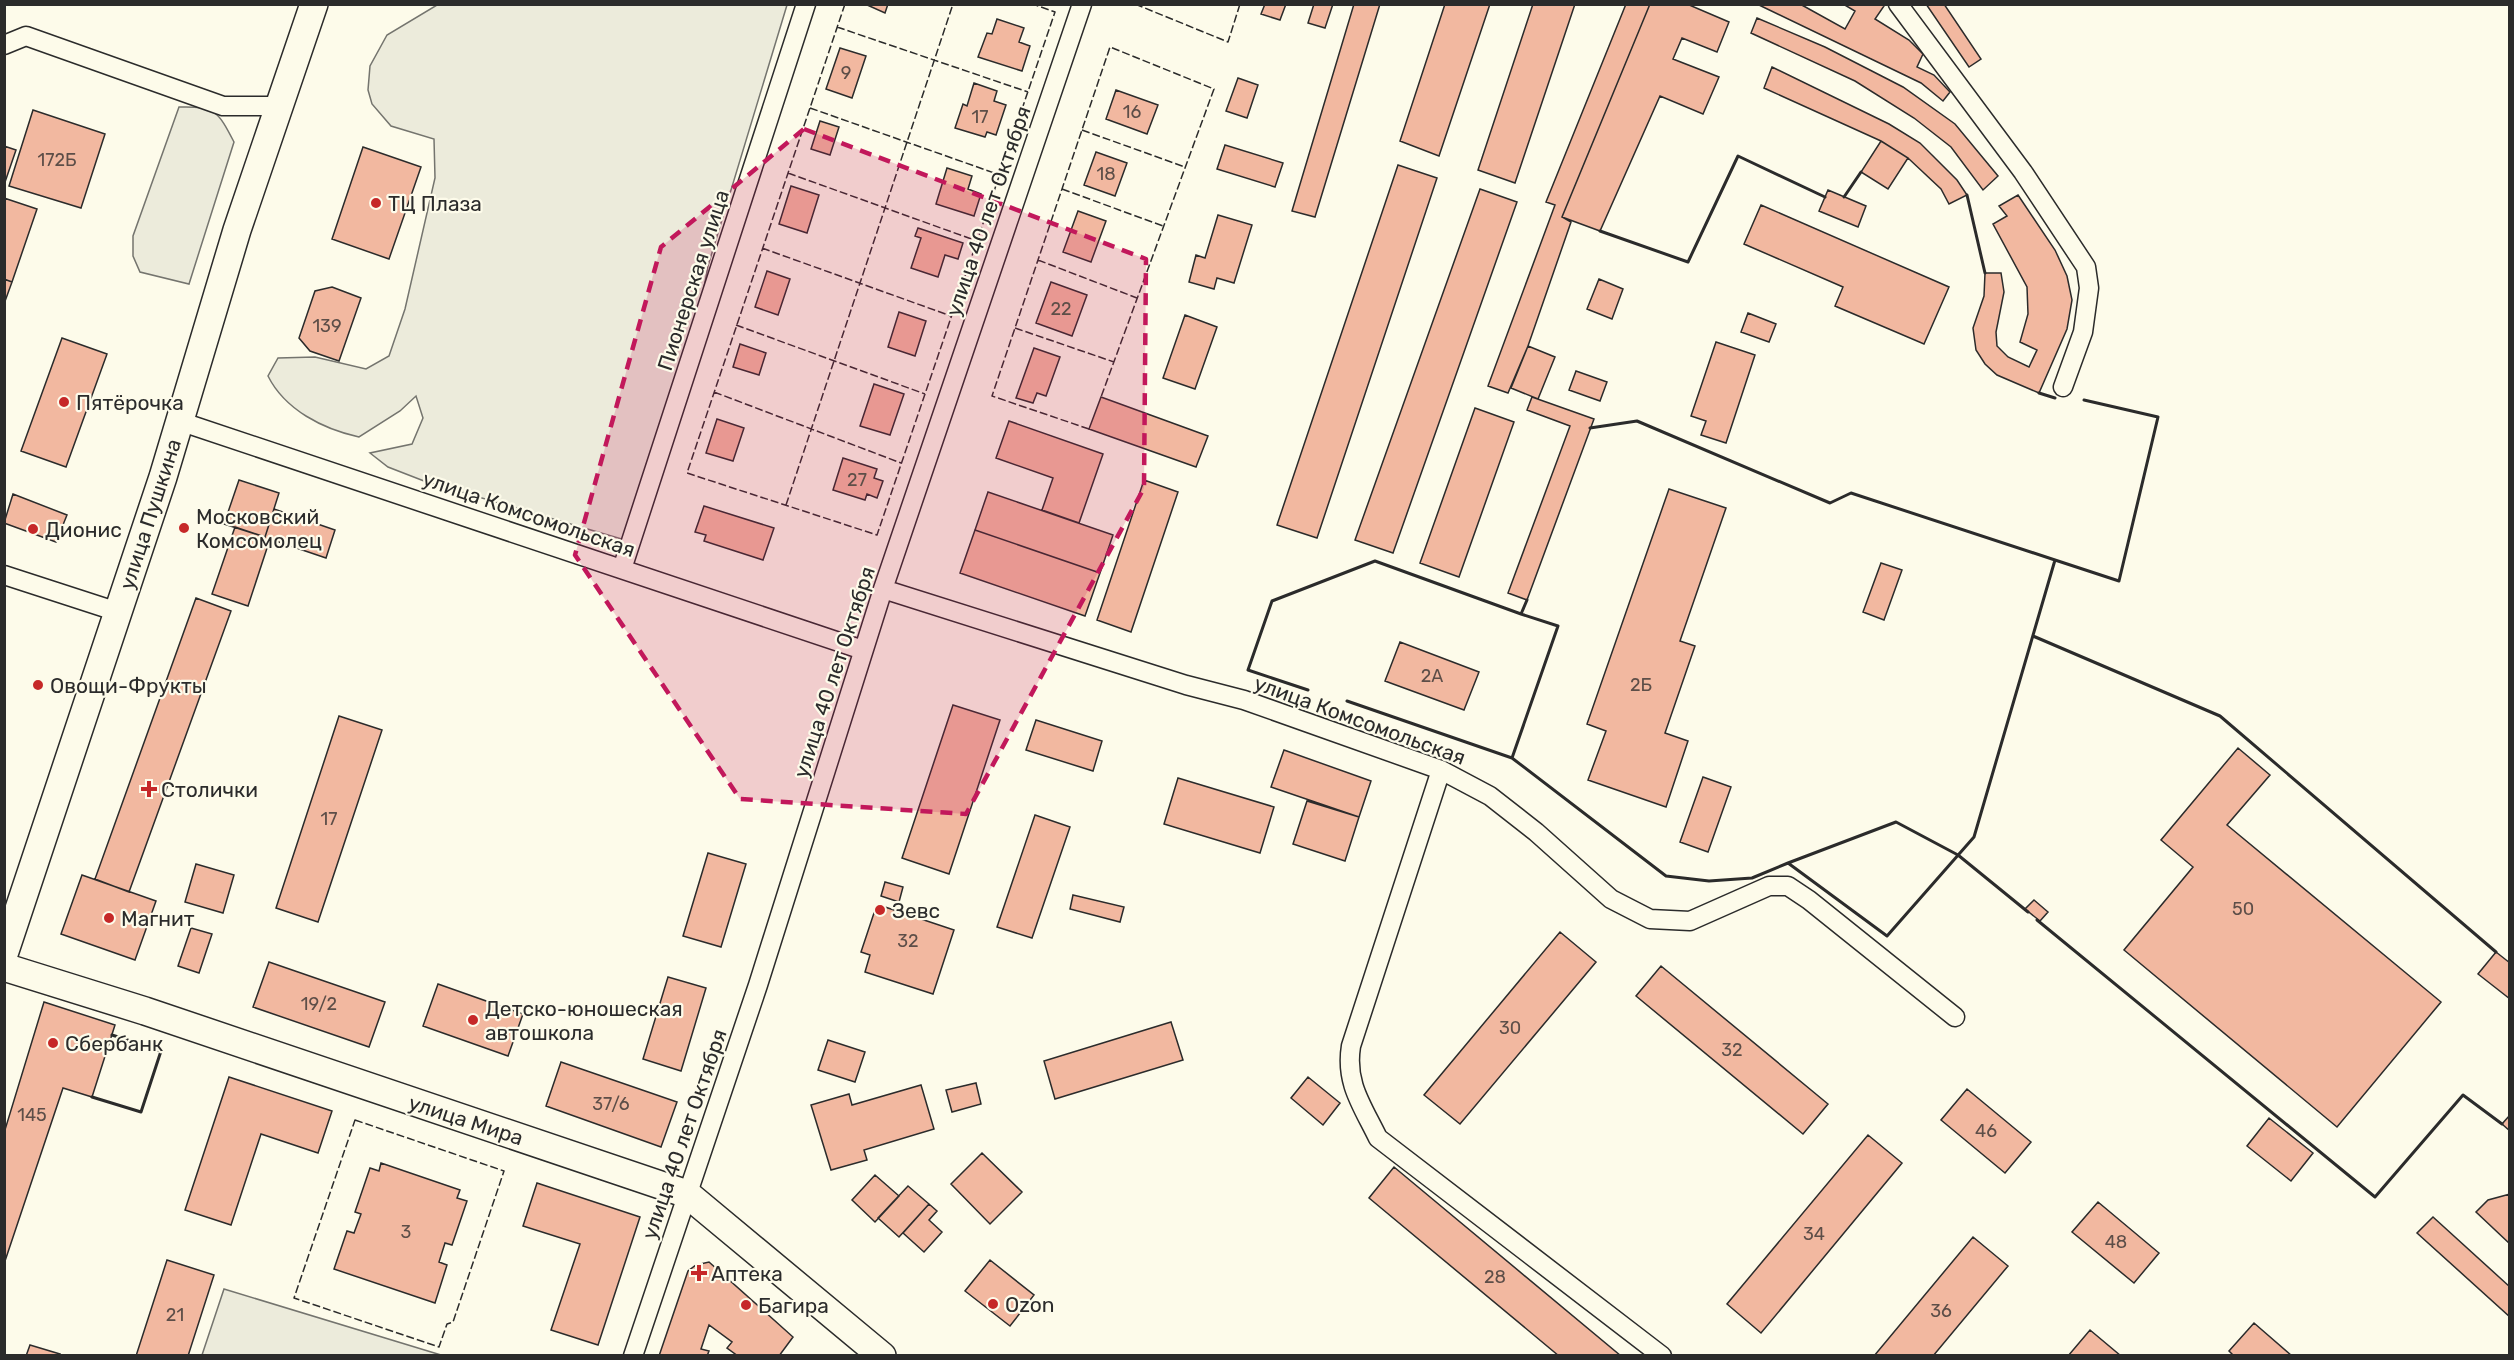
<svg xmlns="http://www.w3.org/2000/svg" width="2514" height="1360" viewBox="0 0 2514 1360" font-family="Rubik,sans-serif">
  <rect width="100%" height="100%" fill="#fdfbea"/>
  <path fill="#ecebdb" stroke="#74746e" stroke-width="1.5" d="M437,5H787L708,266L698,320L625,540L424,481L388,467L370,453L412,444L423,418L416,396L400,411L359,437C323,429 285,410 268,376L278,358L315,357L366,369L389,356L405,309L435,178L434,139L391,126L372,104L368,90L370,66L387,35Z
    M179,107C215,106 218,111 234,142L189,284L140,272L133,256V236Z
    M224,1289L441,1355H202Z"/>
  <path fill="#f2b8a0" stroke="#2b2b2b" stroke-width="1.5" d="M865,4H888L885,13Z
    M1265,4H1286L1280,20L1261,14Z
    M1314,4H1333L1325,28L1308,23Z
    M1354,4H1380L1315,217L1292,211Z
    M1445,4H1490L1439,156L1400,141Z
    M1533,4H1575L1515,183L1478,170Z
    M1626,4H1650L1562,217L1571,222L1528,346L1508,393L1488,386L1555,205L1546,202Z
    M1650,4H1687L1729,22L1717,52L1682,38L1673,59L1719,77L1703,114L1660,96L1600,231L1562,217Z
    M1800,4L1845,29L1855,11L1843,4H1881L1884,6L1875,19L1909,40L1923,54L1917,67L1934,75L1950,92L1943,101L1921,83L1759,5Z
    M1926,4H1944L1981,59L1969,67Z
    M1757,18L1825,47L1903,87L1955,124L1998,176L1983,190L1951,147L1914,118L1855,81L1751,33Z
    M997,19L1024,28L1019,42L1030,46L1022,71L978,57L987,33L992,34Z
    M840,48L866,56L852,98L826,89Z
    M1772,67L1889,124L1920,143L1957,180L1967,195L1949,204L1941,189L1908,158L1881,141L1764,88Z
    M1238,78L1258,85L1247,118L1226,111Z
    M974,83L997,91L994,101L1006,105L996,135L987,132L985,137L955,128L963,104L967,106Z
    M1116,90L1158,105L1147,134L1106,119Z
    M33,110L105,134L81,208L9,186Z
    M820,121L839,127L830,155L811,149Z
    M1881,141L1908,158L1888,189L1861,172Z
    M1225,145L1283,163L1275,187L1217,169Z
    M4,146L16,150L4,185Z
    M363,147L421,167L389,259L332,239Z
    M1096,152L1127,163L1115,196L1084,185Z
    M1398,165L1437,178L1317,538L1277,525Z
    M947,168L972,176L968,189L981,194L974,216L936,204Z
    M791,186L819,195L807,233L779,224Z
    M1480,189L1517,202L1393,553L1355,540Z
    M1828,190L1866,206L1858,227L1819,211Z
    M2018,195L2055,250L2067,276L2072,300L2067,329L2039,393L1997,375L1985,364L1976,350L1973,328L1984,296L1985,273H2001L2004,292L1996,332L1997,346L2008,357L2029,367L2037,350L2020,342L2028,314L2027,287L1993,224L2007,216L1999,206Z
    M4,198L37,209L12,282L4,279Z
    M1761,205L1949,287L1924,344L1835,306L1843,287L1744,244Z
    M1078,211L1106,221L1091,262L1063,252Z
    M1218,215L1252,225L1234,283L1217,278L1214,289L1189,282L1196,255L1205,258Z
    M918,228L963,243L958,259L945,255L938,277L911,268L921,238L915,236Z
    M767,271L790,279L778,315L755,307Z
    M4,279L12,282L4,304Z
    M1599,279L1623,289L1612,319L1587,309Z
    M1051,282L1087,295L1072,336L1036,323Z
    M332,287L361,298L339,361L310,351L299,338L315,291Z
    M899,312L926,321L915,356L888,347Z
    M1748,313L1776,324L1769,342L1741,332Z
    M1185,315L1217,327L1195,389L1163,378Z
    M62,338L107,354L66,467L21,451Z
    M1716,342L1755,355L1726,443L1701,435L1706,421L1691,416Z
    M740,344L766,353L759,375L733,367Z
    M1528,346L1555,357L1538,399L1511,388Z
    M1034,348L1060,357L1046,396L1037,393L1033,403L1016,398Z
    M1576,371L1607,382L1600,401L1569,390Z
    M874,384L904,394L890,435L860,426Z
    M1101,397L1208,436L1196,467L1089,429Z
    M1532,397L1594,419L1527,600L1508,593L1570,426L1527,410Z
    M1475,408L1514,422L1459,577L1420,563Z
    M717,419L744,428L733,461L706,453Z
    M1009,421L1103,454L1079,523L1042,510L1053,478L996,458Z
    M843,458L877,469L874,478L883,481L877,498L867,494L865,500L833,490Z
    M239,480L279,493L265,537L224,524Z
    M1144,480L1178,492L1131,632L1097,620Z
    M1669,489L1726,508L1680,641L1695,646L1665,733L1688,741L1666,807L1588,780L1606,731L1587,724Z
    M988,492L1113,535L1100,573L975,530Z
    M13,494L67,515L56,542L4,523Z
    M704,506L774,528L763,560L704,541L706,535L695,532Z
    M274,509L335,530L326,558L270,539L248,606L212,594L235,527L265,537Z
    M975,530L1100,573L1085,616L960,573Z
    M1881,563L1902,570L1884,620L1863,612Z
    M196,598L231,611L129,892L95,879Z
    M1400,642L1479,672L1464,710L1385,681Z
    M953,705L1000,720L949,874L902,858Z
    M339,716L382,730L318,922L276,908Z
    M1036,720L1102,741L1093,771L1026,750Z
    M2238,748L2270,775L2227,825L2441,1002L2337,1127L2124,950L2193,867L2161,840Z
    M1284,750L1371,781L1359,817L1271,787Z
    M1703,777L1731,787L1708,852L1680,842Z
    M1178,778L1274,807L1260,853L1164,824Z
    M1307,801L1359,817L1345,861L1293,844Z
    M1035,815L1070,827L1032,938L997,927Z
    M708,853L746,864L721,947L683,936Z
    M196,864L234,875L223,913L185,902Z
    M82,875L156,901L135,960L61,934Z
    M885,882L903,887L899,902L881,896Z
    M1073,895L1124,907L1120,922L1070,909Z
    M2034,900L2048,912L2040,921L2025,909Z
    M882,906L954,930L933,994L865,972L870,955L861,952L874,913L879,915Z
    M191,928L212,934L199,973L178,966Z
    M1560,932L1596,962L1460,1124L1424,1095Z
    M2496,952L2510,963V999L2478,974Z
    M269,962L385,1002L369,1047L253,1007Z
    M1661,966L1828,1104L1803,1134L1636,996Z
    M668,977L706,988L681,1071L643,1059Z
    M438,984L523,1014L508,1056L423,1026Z
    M44,1002L115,1025L92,1097L63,1088L4,1264V1133Z
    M1171,1022L1183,1060L1055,1099L1044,1061Z
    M828,1040L865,1052L855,1082L818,1070Z
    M561,1062L677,1102L661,1147L546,1106Z
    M229,1077L332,1111L318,1153L261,1134L231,1225L185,1210Z
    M1308,1077L1340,1103L1323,1125L1291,1098Z
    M976,1083L981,1104L952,1112L946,1090Z
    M921,1085L934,1129L864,1150L867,1160L831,1170L811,1105L849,1094L852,1105Z
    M1967,1089L2031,1142L2005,1173L1941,1120Z
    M2510,1115V1131L2502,1124Z
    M2269,1118L2313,1153L2291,1181L2247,1146Z
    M1868,1135L1902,1163L1761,1333L1727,1304Z
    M982,1153L1022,1192L990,1224L951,1184Z
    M381,1163L460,1190L457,1198L467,1201L452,1245L445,1243L439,1262L447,1265L435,1303L334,1269L347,1231L354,1233L361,1214L355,1212L370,1168L379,1171Z
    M1394,1167L1621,1356H1559L1369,1198Z
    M875,1175L899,1196L875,1222L852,1200Z
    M537,1183L640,1217L598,1345L551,1330L580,1244L523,1226Z
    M908,1186L929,1204L899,1237L878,1218Z
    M2510,1194V1244L2476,1212L2488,1200Z
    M2098,1202L2159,1253L2134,1283L2072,1232Z
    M929,1204L937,1211L929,1220L942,1232L924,1252L903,1233Z
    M2433,1217L2510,1287V1317L2417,1233Z
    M1973,1237L2008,1266L1933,1356H1874Z
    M167,1260L214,1275L188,1356H136Z
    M990,1260L1034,1295L1010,1326L965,1291Z
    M709,1262L793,1337L779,1356H738L727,1348L732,1342L709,1325L701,1349L709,1351L707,1356H659L688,1271L696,1265Z
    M2254,1323L2292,1356H2234L2229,1351Z
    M2090,1330L2121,1356H2068Z
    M30,1345L60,1354L59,1356H26Z"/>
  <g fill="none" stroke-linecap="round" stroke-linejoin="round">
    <g stroke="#2b2b2b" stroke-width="21">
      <path id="street" d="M1898,4L2023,172L2086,267L2089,288L2083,332L2063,387
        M4,45L26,36L223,106H278
        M179,421L863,650
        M622,569L806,4
        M4,575L118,612
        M883,589L1186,685L1244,700L1441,770L1490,796L1536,832L1611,899L1650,919L1690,921L1769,886H1788L1809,900L1955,1017
        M1441,770L1351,1046C1345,1083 1362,1105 1378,1138L1662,1356
        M633,1356L758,985L883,589L1082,4"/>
    </g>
    <g stroke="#2b2b2b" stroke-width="30">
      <path id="secondary" d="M4,954L163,477L237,230L314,4
        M4,967L145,1011L687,1194L882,1356"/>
    </g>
    <use href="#street" stroke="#fdfbea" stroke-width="18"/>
    <use href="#secondary" stroke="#fdfbea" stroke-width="27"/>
    <path stroke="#2b2b2b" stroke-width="1.5" stroke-dasharray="8 3" stroke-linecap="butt" d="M845,4L687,473L877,535L1055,12L1033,4
      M1135,4L1228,42L1240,4
      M837,27L1028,92
      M810,108L1000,175
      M1082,130L1185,167
      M788,173L977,241
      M1062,189L1163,226
      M762,248L951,316
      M1038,260L1137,298
      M736,325L925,394
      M1015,328L1114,362
      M714,392L901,463
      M1089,429L992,396L1110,47L1214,89L1101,397
      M786,505L953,4
      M355,1120L504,1171L453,1322L447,1324L439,1347L294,1298Z"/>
    <path stroke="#2b2b2b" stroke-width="3" d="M1967,195L1985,273
      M1844,197L1861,172
      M1600,231L1688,262L1738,156L1825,197
      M2039,393L2055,398
      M1590,428L1637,421L1830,503L1851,493L2055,560
      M2033,636L2220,716L2496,952
      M1308,690L1248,670L1272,601L1375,561L1521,614L1527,600
      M1347,701L1512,758L1666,876L1709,881L1752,878L1788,863L1887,936L1974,837L2055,560L2119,581L2158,417L2084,400
      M1512,758L1558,626L1521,614
      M1788,863L1896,822L1958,855L2028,912
      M2037,920L2375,1197L2463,1095L2502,1124
      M92,1097L141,1112L161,1051L112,1035"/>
  </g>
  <path fill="#c2185b" fill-opacity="0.2" stroke="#c2185b" stroke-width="4.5" stroke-dasharray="12 8" stroke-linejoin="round" d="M804,129L1146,259L1144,488L966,814L740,799L575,555L661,247Z"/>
  <g fill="#c62828" stroke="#fdfbea" stroke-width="2">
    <circle cx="376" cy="203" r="6"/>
    <circle cx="64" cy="402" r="6"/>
    <circle cx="184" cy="528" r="6"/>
    <circle cx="33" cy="529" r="6"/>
    <circle cx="38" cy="685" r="6"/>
    <path d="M146 780h6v6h6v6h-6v6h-6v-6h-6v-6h6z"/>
    <circle cx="880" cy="910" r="6"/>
    <circle cx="109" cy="918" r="6"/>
    <circle cx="473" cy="1020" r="6"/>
    <circle cx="53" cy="1043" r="6"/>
    <path d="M696 1264h6v6h6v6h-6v6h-6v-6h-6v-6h6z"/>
    <circle cx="993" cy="1304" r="6"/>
    <circle cx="746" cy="1305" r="6"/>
  </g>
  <g text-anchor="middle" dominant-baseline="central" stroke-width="4.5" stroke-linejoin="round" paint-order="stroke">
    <g font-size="18" fill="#5d4e48">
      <text x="846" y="73">9</text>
      <text x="1132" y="112">16</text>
      <text x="980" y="117">17</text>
      <text x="57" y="160">172Б</text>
      <text x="1106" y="174">18</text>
      <text x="1061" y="309">22</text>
      <text x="327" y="326">139</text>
      <text x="857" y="480">27</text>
      <text x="1432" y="676">2А</text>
      <text x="1641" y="685">2Б</text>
      <text x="329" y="819">17</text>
      <text x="2243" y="909">50</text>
      <text x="908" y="941">32</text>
      <text x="319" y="1004">19/2</text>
      <text x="1510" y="1028">30</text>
      <text x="1732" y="1050">32</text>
      <text x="611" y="1104">37/6</text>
      <text x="32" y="1115">145</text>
      <text x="1986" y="1131">46</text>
      <text x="406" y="1232">3</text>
      <text x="1814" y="1234">34</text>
      <text x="2116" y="1242">48</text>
      <text x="1495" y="1277">28</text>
      <text x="1941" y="1311">36</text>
      <text x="175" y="1315">21</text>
    </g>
    <g font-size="21" fill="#2b2b2b" stroke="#fdfbea" text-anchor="start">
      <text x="388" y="203">ТЦ Плаза</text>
      <text x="76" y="402">Пятёрочка</text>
      <text x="196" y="516">Московский<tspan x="196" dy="24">Комсомолец</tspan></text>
      <text x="45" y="529">Дионис</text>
      <text x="50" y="685">Овощи-Фрукты</text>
      <text x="161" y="789">Столички</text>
      <text x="892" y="910">Зевс</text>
      <text x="121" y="918">Магнит</text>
      <text x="485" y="1008">Детско-юношеская<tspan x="485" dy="24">автошкола</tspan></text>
      <text x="65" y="1043">Сбербанк</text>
      <text x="711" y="1273">Аптека</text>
      <text x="1005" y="1304">Ozon</text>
      <text x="758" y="1305">Багира</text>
    </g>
    <g font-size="21" fill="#2b2b2b" stroke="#fdfbea">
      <text transform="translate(988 211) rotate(-71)">улица 40 лет Октября</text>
      <text transform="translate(693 280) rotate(-72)">Пионерская улица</text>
      <text transform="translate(150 514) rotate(-72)">улица Пушкина</text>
      <text transform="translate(529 514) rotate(19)">улица Комсомольская</text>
      <text transform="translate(834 672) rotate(-72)">улица 40 лет Октября</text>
      <text transform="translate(1360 720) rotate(20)">улица Комсомольская</text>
      <text transform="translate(466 1120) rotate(18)">улица Мира</text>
      <text transform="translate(684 1134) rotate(-71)">улица 40 лет Октября</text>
    </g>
  </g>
  <rect width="2514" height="1360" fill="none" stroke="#2b2b2b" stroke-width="12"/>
</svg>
